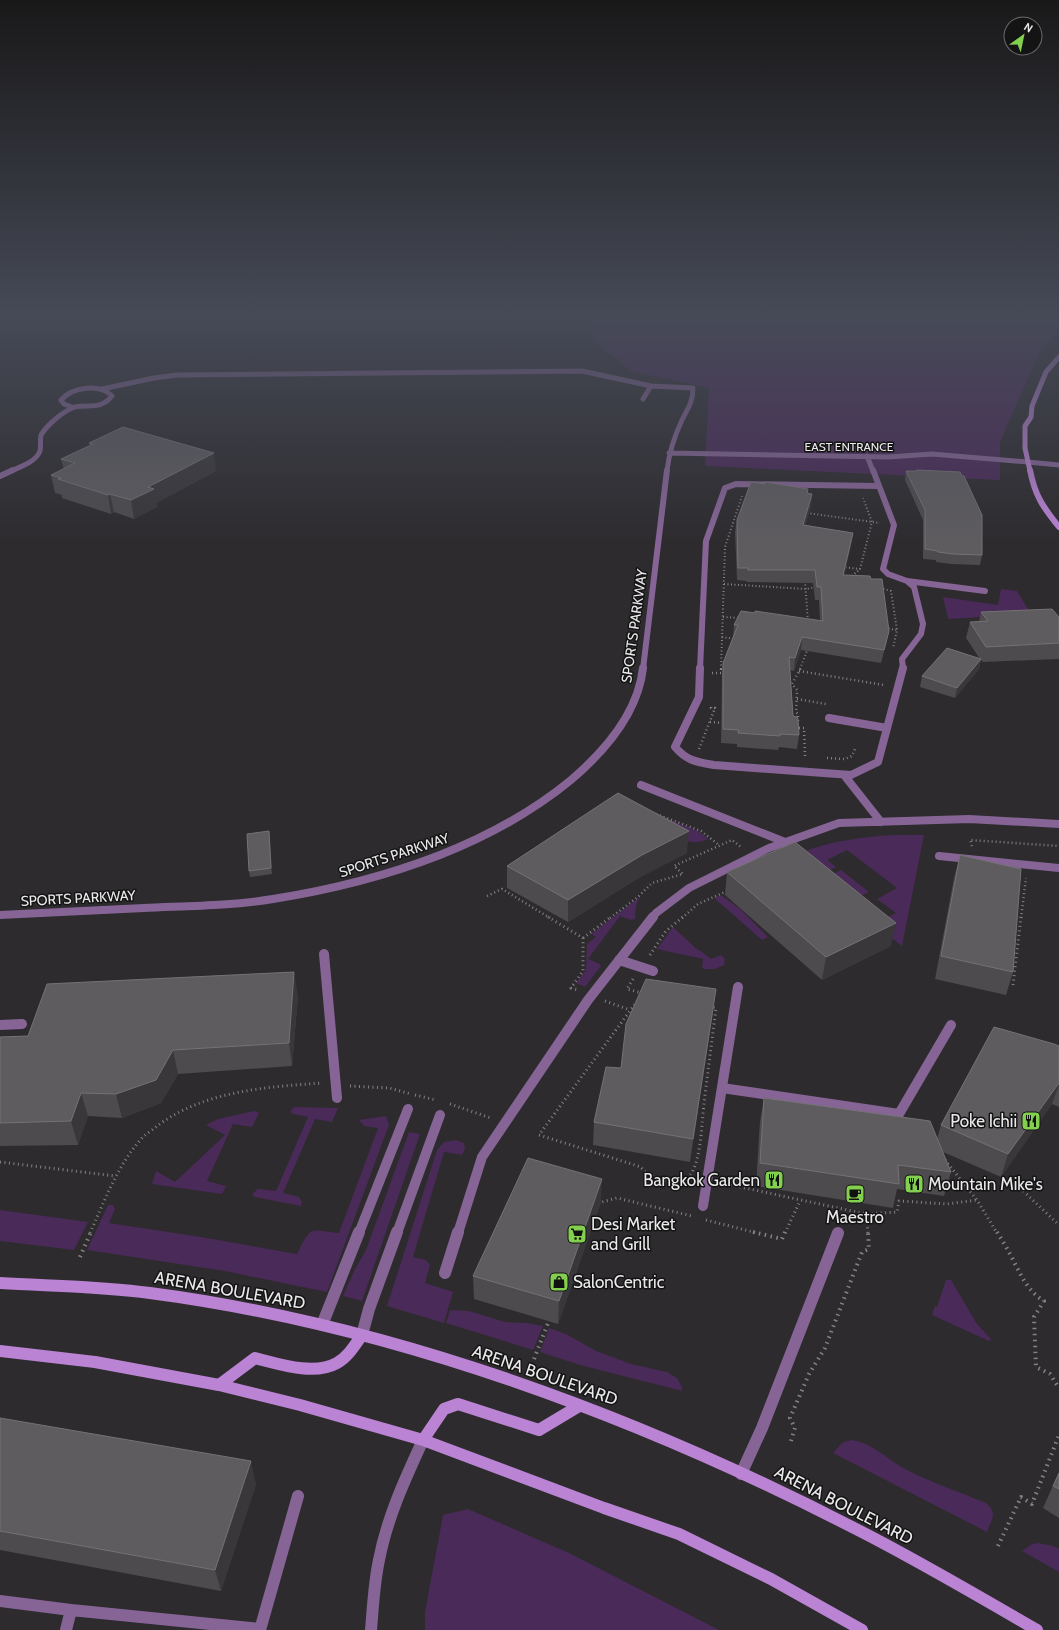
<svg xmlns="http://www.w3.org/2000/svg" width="1059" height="1630" viewBox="0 0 1059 1630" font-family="Cabin,sans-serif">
  <rect width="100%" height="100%" fill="#2d2b2e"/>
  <path fill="#4a2a58" d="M588,315H1059V330L1039,353L1000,442V480L705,466L709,388L631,371L593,340Z
    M1001,589L1017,591L1031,614L948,619L943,597L998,605Z
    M668,819L698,831L708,839C687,848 680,836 665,823Z
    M893,835H924L902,946L873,924L896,913L877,899L897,888L847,850L827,860L836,867L814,878L802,852C832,841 861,837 893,835Z
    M841,870L869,892L846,903L818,881Z
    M721,895L740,909L768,937L762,940L714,898Z
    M640,897L636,905L635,919L631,920L620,916L588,959L600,964L601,966L585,987L576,983L586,970L587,944L596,937L591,934Z
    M673,927L699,951H701L711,959L721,955L725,959L724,965L715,969H704L702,967L703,959L657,949Z
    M294,1107L338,1108L332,1122L315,1119L283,1193L299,1197L302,1202L301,1206L255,1197L252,1194L258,1189L276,1191L308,1117L293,1114L290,1112Z
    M254,1111L259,1113L252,1127L233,1124L207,1181L226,1186L222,1194L152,1184L156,1171L175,1182L225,1135L206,1125L218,1119Z
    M386,1116L389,1125L327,1292L225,1271L87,1250L108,1205H113L115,1209L109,1223L201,1237L297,1254C312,1224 309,1230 339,1233L378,1128L364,1126L359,1120Z
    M409,1132L420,1134L362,1301L343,1296L354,1271L366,1250Z
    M456,1140L464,1143L465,1148L462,1155L444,1152L413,1257L426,1260L430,1265L425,1283L453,1292L444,1323L387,1306L437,1150L444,1142Z
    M0,1210L88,1222L74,1250L0,1241Z
    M946,1280H951L977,1324L991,1339L989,1341L932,1315L935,1306L937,1307Z
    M450,1310L469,1311L505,1322L527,1323L543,1326L533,1350L446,1323Z
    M549,1328L566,1334L596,1351L631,1364L667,1372L677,1378L682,1387V1391L580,1365L540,1352Z
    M851,1440C874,1443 887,1460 907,1470C932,1483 960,1492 986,1503C998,1514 992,1518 987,1532L833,1453L842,1443Z
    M468,1509L569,1553L719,1630H425V1612L443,1515Z
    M1038,1543L1053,1546L1059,1549V1572L1022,1551L1032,1544Z"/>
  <path fill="#270036" stroke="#62466c" d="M142,315H228L197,319Z"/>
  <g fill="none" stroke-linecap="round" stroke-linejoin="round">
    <path stroke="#848284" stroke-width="2" stroke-dasharray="1 2.5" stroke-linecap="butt" d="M807,513L880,523
      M842,567L860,569
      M852,576L860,569L872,522L863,498
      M805,581L808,622
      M724,584L806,589L817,587
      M880,588L891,591L897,630L893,648
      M723,617L741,618
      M885,628L897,630
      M722,637L736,639
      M721,669L725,547L742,496
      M800,669L808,648"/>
    <path stroke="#848284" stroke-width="2.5" stroke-dasharray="1 3" stroke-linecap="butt" d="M799,671L884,685
      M712,673H721V668
      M797,699L826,704
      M798,721V714L796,712L797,690L792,684L801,668
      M710,722L724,723
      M799,728H804L805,756
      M699,749L715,708H711V704
      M827,758L845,759L852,756L855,749
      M656,814L701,831L719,845
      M972,846L970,840L1059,846
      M487,896L502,889L550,918
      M610,918L638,897L652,883L683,874L674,866L732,840L741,847
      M682,918L698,904L727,891
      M1021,918L1026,878"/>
    <path stroke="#848284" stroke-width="3" stroke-dasharray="1 3.5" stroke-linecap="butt" d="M548,917L583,938V971L571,988L578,990
      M583,938L611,917
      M650,955L666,931L683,917
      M633,979L627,989L642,993
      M1013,985L1021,917
      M643,993L716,1008C712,1040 708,1071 704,1103C702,1120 701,1162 690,1175C685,1181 675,1181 667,1181C657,1179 647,1176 641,1167L539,1135Z
      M605,1001L630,1010
      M350,1086L389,1088L411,1094
      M415,1095L436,1100
      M450,1104L491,1118
      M945,1160L977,1200L997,1233
      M0,1162L115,1176
      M722,1183L866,1214L897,1212L899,1201L947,1204L977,1200
      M1020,1188L1059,1225
      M598,1203L617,1198L692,1216
      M866,1214L868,1233
      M706,1220L757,1233
      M90,1233C105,1200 118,1164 143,1137C147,1133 153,1130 157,1126C204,1091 265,1087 322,1083
      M785,1233L800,1201"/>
    <path stroke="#848284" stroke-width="4" stroke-dasharray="1.5 4.5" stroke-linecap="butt" d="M753,1232L782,1239L785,1232
      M997,1232C1002,1240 1007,1248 1011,1256C1020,1273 1027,1291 1044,1301L1034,1317L1036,1367L1050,1374L1059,1388
      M80,1257L91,1232
      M534,1359L550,1318
      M791,1441L795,1428L790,1418L809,1374L825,1348L862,1252L869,1249L868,1232
      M998,1546L1021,1497L1032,1504L1059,1435"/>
    <path stroke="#866596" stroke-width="5" d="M651,386L693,388C693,402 688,408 682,420C674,437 669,453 667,471
      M102,389L154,378L177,375L582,371L651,386L643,399
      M669,453L888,457L932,454L1028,462
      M867,456L873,471
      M11,471C20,467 36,462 40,451C41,446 40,440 41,435C47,425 63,411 75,407C89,404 101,410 112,396C100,383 72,387 61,400L64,404L72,407"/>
    <path stroke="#866596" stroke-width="6" d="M873,470L894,525L883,569L888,574L907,581L914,587L923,624L921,634L902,659L903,669
      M0,476L13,470
      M907,581L985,591
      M643,669L667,470
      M700,669L706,541L725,488L736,484L878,486"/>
    <path stroke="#866596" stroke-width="8" d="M700,668L699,697L675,747C687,761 697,762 714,765L851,775L878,762L903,668
      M829,718L887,728
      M844,775L881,822
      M641,785L785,842
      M939,856L1059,868
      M0,915C48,913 96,910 144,908C187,906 230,906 273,899C330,890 386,876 440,855C488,836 532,812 571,780C605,751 638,713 643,668
      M652,918L656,913L689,888L769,848L839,823L969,819L1059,824"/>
    <path stroke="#866596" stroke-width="10" d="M324,954L337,1098
      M619,960L653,971
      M0,1025L22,1024
      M722,1088L899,1114L951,1025
      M703,1206L738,987
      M359,1233L408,1109
      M397,1233L440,1115
      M458,1233L482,1157L588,1000L653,917"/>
    <path stroke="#866596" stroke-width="12" d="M445,1273L458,1232
      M322,1325L359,1232
      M362,1335L369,1309L397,1232
      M741,1474L762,1428L838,1233
      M0,1601L71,1610L66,1630
      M71,1610L260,1629
      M260,1630L298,1496"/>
    <path stroke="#866596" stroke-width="5" d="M1028,462L1059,465"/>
    <path stroke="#866596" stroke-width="12" d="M371,1630C373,1607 374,1583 379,1560C387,1518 405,1479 423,1440"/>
    <path stroke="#ba83d3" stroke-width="5" d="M1030,471L1025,448V426L1031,417L1032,406L1046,372L1059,357"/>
    <path stroke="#ba83d3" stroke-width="6" d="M1030,470C1035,496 1043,507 1059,527"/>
    <path stroke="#ba83d3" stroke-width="12" d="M0,1283C50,1286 100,1286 150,1293C394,1325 639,1417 858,1530C919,1561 978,1596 1037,1630
      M0,1351L95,1362L219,1385L300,1405L423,1440L604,1508L679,1534L771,1579L862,1630
      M219,1385L255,1358C279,1364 314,1376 337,1363C348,1357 355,1345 362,1335
      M423,1440L444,1409L458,1404L539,1430L579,1406"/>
  </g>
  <path fill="#4d4b4e" d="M89,443L216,471L156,503L157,507L134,519L114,512L111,514L62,498V495L55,493L51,475L64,469L61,459L90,446Z
    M917,470L982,555L980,565L951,564L936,562V560L923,559V520L905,480L906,471H916Z
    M808,489L807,494H812L811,506L805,525L853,533L851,545L844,575L871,579L889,631L886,644L881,663L801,650L794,671L790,670L793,716L799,735L797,749L779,747L778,750L737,747V744L721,743L722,676L723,663L733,638L734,625L755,613L820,621L819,600H815L813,583L747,582L746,581L737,580L735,532L737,520Z
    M981,612L1059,617V659L983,662L981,660L979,669L955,698L920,687L922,676L980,659L966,638L970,622H979Z
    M269,831L272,874L250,877L249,871Z
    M687,853L640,877L568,922L507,888V866Z
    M960,855L1013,972L1006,995L935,979L954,878Z
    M727,872L891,946L822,980L725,895Z
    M298,995L292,1066L178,1074L161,1103L122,1118L88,1116L78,1145L0,1146V1037L28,1036Z
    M713,1012L690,1162L593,1145L594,1122L621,1068Z
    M1059,1046V1107L1052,1104L1001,1177L943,1152L951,1172L944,1196L897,1189L893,1208L756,1186L760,1121L764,1098L937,1139L941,1125Z
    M601,1202L558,1324L474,1299L473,1276Z
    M0,1418L256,1484L221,1591L0,1550Z
    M1059,1472V1518L1043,1508Z"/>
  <path fill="#39373a" d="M214,453L216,471L156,503L157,507L134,519L131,500L148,487Z
    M110,494L114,512L111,514L108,495Z
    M812,494L811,506L801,537L803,525Z
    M853,533L851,545L841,587L843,575Z
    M802,637L801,650L794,671L795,658Z
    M981,659L979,669L955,698L957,688Z
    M269,831L270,837L272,874L271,868Z
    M689,831L687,853L640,877L568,922V900L642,855Z
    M896,923L891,946L822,980L826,957Z
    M294,972L298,995L292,1066L289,1043Z
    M716,989L713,1012L690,1162L693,1139Z
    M173,1050L178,1074L161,1103L122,1118L116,1094Z
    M1059,1083V1085L1052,1104L1001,1177L1008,1154Z
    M81,1093L88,1116L78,1145L71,1121Z
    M602,1179L601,1202L558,1324L559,1301Z
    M251,1461L256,1484L221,1591L215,1570Z"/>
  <path fill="#5e5c5f" stroke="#747275" d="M123,427L214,453L148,487L154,489L131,500L110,494L108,495L58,479L61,478L51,475L75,463L61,459L93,444L89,443Z
    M917,470L960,472L962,476H964L982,515V555L953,554L938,552V551L925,549V510L906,471H917Z
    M751,482L765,484V482L808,489L807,493L812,494L803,525L853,533L843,575L870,576L871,579H882L889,631L884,650L802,637L795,658L789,657L793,716L797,717L798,719L799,735L780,734V736L738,733L739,730L723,729V663L738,625H734L741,611L755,613V611L823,621L821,587H817L815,570H748V568H738L737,520Z
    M1052,609L1059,617V643L986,647L970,622L988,621L981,612Z
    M947,648L981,659L957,688L922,676Z
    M618,793L689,831L642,855L568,900L507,866Z
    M269,831L271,868L249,871L247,834Z
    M795,842L896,923L826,957L727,872Z
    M960,855L1021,869L1013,972L941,956Z
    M294,972L289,1043L173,1050L156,1080L116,1094L81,1093L71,1121L0,1123V1037L28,1036L47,984Z
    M646,979L716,989L693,1139L594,1122L606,1067L621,1068L626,1024Z
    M994,1027L1054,1044L1059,1046V1083L1008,1154L941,1125Z
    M764,1098L930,1121L951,1172L898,1165L899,1184L760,1163Z
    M528,1158L602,1179L559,1301L473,1276Z
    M0,1418L251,1461L215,1570L0,1531Z
    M1059,1473V1489L1053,1486Z"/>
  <linearGradient id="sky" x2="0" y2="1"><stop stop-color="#191819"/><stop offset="0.58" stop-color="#464a57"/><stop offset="1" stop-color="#464a57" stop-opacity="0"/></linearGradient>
  <rect width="1059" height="543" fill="url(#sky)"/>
  <defs>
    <g id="restaurant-square" transform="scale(1)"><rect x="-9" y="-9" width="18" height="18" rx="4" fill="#83d04e" stroke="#151415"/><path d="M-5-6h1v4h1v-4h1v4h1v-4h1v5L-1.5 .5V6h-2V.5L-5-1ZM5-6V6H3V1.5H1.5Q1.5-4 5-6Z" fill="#111"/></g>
    <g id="cafe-square" transform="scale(1)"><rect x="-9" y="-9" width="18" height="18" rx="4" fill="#83d04e" stroke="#151415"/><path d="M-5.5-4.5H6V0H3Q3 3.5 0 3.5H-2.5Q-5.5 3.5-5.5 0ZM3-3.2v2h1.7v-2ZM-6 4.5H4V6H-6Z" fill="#111"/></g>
    <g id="supermarket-square" transform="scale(1)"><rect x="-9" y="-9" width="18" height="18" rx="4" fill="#83d04e" stroke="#151415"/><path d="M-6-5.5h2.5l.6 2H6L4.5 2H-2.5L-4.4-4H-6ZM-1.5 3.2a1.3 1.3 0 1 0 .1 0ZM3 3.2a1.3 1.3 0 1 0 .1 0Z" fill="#111"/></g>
    <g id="shop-square" transform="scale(1)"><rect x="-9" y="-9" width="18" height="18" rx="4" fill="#83d04e" stroke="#151415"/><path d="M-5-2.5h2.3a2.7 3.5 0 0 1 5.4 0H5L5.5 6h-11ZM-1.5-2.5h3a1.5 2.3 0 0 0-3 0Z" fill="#111"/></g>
  </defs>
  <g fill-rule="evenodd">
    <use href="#restaurant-square" x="1031" y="1121"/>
    <use href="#restaurant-square" x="774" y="1180"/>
    <use href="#restaurant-square" x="914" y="1184"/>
    <use href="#cafe-square" x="855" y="1194"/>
    <use href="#supermarket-square" x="577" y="1234"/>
    <use href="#shop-square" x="559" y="1282"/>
  </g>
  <g text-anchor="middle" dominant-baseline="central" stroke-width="3" stroke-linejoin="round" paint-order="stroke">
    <g font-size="12" fill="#ebeaeb" stroke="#151415">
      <text x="849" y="446">EAST ENTRANCE</text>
    </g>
    <g font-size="14" fill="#ebeaeb" stroke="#151415">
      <text transform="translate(634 626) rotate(-82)">SPORTS PARKWAY</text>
      <text transform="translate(394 855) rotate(-18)">SPORTS PARKWAY</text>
      <text transform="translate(78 898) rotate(-3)">SPORTS PARKWAY</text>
    </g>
    <g font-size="17" fill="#ebeaeb" stroke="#151415" text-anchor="start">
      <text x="1017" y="1121" text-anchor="end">Poke Ichii</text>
      <text x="760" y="1180" text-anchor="end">Bangkok Garden</text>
      <text x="928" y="1184">Mountain Mike's</text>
      <text x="855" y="1217" text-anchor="middle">Maestro</text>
      <text x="591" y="1224">Desi Market<tspan x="591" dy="20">and Grill</tspan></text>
      <text x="573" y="1282">SalonCentric</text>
    </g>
    <g font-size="17" fill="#ebeaeb" stroke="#151415">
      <text transform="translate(230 1290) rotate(10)">ARENA BOULEVARD</text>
      <text transform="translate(545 1375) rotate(19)">ARENA BOULEVARD</text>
      <text transform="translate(844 1505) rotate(27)">ARENA BOULEVARD</text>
    </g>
  </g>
  <g transform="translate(1023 36) rotate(33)"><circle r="19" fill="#151415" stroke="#6b6a6b"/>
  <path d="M0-3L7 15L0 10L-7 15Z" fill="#83d04e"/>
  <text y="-6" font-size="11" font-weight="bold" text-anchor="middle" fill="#ebeaeb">N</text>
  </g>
</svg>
